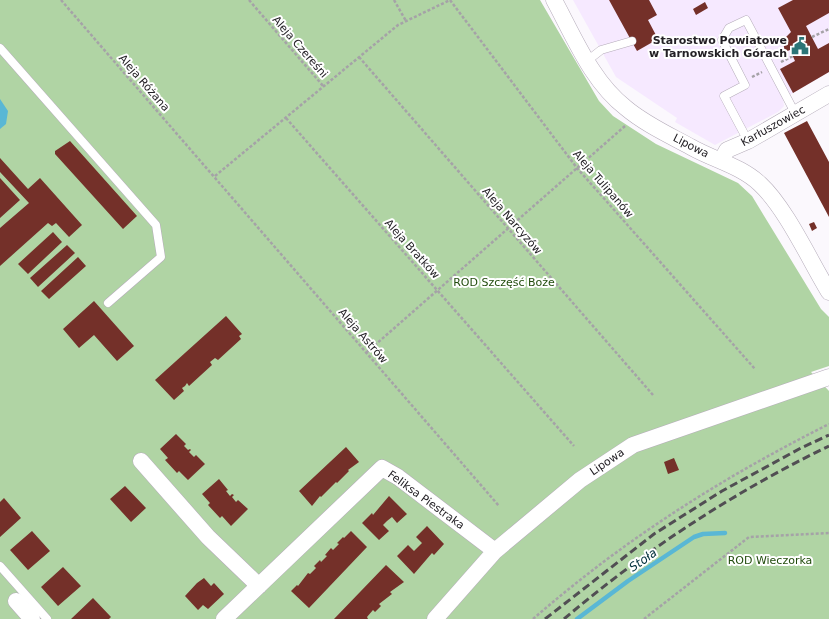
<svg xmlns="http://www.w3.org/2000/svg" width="829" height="619" viewBox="0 0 829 619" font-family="'DejaVu Sans',sans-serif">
  <rect width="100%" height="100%" fill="#fbf8fd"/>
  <path fill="#f6e9ff" d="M573,0H829V72L783,99L784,106L778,112L715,145L675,122L677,118L616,77Z"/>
  <path fill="#b0d4a4" d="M0,0H540L599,101L613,116L656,144L738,183L752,196L821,309L829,317V366L811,372L829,391V619H0Z"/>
  <path fill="#59b7d5" d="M0,99L8,111L6,124L0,129Z"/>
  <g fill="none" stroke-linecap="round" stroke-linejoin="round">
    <path stroke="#59b7d5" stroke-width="4.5" d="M577,619L628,581L694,537L703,534L725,533"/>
  </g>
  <path fill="#743029" d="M609,0H649L657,15L648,20L658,39L637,51Z
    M793,0H829V13L806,26L818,49L829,43V72L793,93L780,69L795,61L790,50L785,52L783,42L786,37L791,32L778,8Z
    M705,2L708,8L696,15L693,9Z
    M807,121L829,162V217L784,133Z
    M70,141L137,216L123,229L55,154V151Z
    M0,158L28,189L40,178L82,225L69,237L56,223L52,226L48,223L0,266V228L29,203L0,172Z
    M0,178L20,200L0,218Z
    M814,222L817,228L812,231L809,224Z
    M53,232L62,242L28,274L18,264Z
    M67,245L75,253L38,287L30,278Z
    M78,257L86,266L49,299L41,291Z
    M94,301L134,346L117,361L94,335L79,348L63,329Z
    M226,316L242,334L239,336L241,339L218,360L215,358L210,362L212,365L189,386L187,383L185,386L182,388L184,391L174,400L155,380Z
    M176,434L186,444L184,446L188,450L190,449L191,450L189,452L194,457L196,455L205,464L188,480L179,471L177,473L165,460L168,458L160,449Z
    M346,447L359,462L348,470L349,471L337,483L336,482L321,497L320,496L312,506L299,491Z
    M674,458L679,470L668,474L664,462Z
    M219,479L228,490L226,491L230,496L232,494L234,495L232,497L236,502L238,500L248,509L231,526L222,516L220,518L208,505L210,503L202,494Z
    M125,486L146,508L131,522L110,499Z
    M389,496L407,514L397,523L392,517L387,521L383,525L389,531L379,540L362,523L372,513L373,515Z
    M4,498L21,518L0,537V502Z
    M427,526L444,544L434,555L432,553L414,574L397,556L408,545L414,551L422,543L416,537Z
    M32,531L50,551L28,570L10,550Z
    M351,531L367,547L309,608L291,591L297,585L298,586L308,573L310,574L316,568L314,566L320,560L321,562L327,556L325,555L331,548L333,550L339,544L337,543L343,537L344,538Z
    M386,565L404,582L390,592L392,594L379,604L381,606L375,612L373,610L367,617L368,619H334Z
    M63,567L81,586L58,606L41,587Z
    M204,578L211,586L214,583L224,594L208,609L203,605L198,610L185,596L197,583Z
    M93,598L111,617L109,619H71Z"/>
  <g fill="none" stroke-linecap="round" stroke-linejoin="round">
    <g stroke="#b5acba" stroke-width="9">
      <path id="service" d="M0,48L156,225L161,257L108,303
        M587,61L601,50L632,41
        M748,141L724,96L745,85L722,40L729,28L746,20L795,113
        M0,566L47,619"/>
    </g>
    <g stroke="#b5acba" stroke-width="17">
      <path id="minor" d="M554,0C574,37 592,82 626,108C645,124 669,135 691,147C714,160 741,166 760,184C786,208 810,261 829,292
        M721,161L727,150L748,141L829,94
        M141,461L208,537L259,586
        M16,601L32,619
        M224,619L382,468L398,477L495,551
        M435,619L495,551L580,480L633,445L829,377"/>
    </g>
    <path stroke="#a5a2a7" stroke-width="2.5" stroke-dasharray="3 2" stroke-linecap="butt" d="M61,0L499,506
      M249,0L324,87
      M394,0L406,21
      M812,37L829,29
      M359,57L653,395
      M781,62L793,56
      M752,77L762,72
      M286,118L574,446
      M215,176L398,25L450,0L577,168L755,369
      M367,352L625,126
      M533,619C625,539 720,479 829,424
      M644,619L749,537L829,533"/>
    <use href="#service" stroke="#fff" stroke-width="8"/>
    <use href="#minor" stroke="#fff" stroke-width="16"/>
    <path stroke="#514e53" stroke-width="3" stroke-dasharray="8 4" stroke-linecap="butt" d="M545,619L654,534L722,491L801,448L829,435
      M564,619C645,550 734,492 829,446"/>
  </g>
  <defs>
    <g id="civic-bare" transform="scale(1.38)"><path d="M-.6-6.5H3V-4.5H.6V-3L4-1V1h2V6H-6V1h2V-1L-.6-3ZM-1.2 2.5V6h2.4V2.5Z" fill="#2b7577" stroke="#fff" stroke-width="2.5" paint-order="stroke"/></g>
  </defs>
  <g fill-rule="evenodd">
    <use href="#civic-bare" x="800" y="46"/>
  </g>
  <g text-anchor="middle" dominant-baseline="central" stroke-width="4" stroke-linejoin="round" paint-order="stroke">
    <g font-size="11" font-weight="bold" fill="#232025" stroke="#fff" text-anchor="end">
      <text x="787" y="40">Starostwo Powiatowe<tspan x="787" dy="13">w Tarnowskich Górach</tspan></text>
    </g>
    <g font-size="11" fill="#232025" stroke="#fff">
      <text transform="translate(300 47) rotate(49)">Aleja Czereśni</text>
      <text transform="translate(144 83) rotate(49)">Aleja Różana</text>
      <text transform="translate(773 126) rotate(-29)">Karłuszowiec</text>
      <text transform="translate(691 146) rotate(27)">Lipowa</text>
      <text transform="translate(603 184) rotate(49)">Aleja Tulipanów</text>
      <text transform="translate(512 221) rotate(49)">Aleja Narcyzów</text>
      <text transform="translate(412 249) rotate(48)">Aleja Bratków</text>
      <text transform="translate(363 336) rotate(49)">Aleja Astrów</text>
      <text transform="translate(607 462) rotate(-34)">Lipowa</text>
      <text transform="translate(426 500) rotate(36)">Feliksa Piestraka</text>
    </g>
    <g font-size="11" fill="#224c0d" stroke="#fff">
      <text x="504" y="282">ROD Szczęść Boże</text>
      <text x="770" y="560">ROD Wieczorka</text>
    </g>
    <g font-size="12" font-style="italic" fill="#012f3b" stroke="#fff">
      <text transform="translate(643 560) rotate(-35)">Stoła</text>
    </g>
  </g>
</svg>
